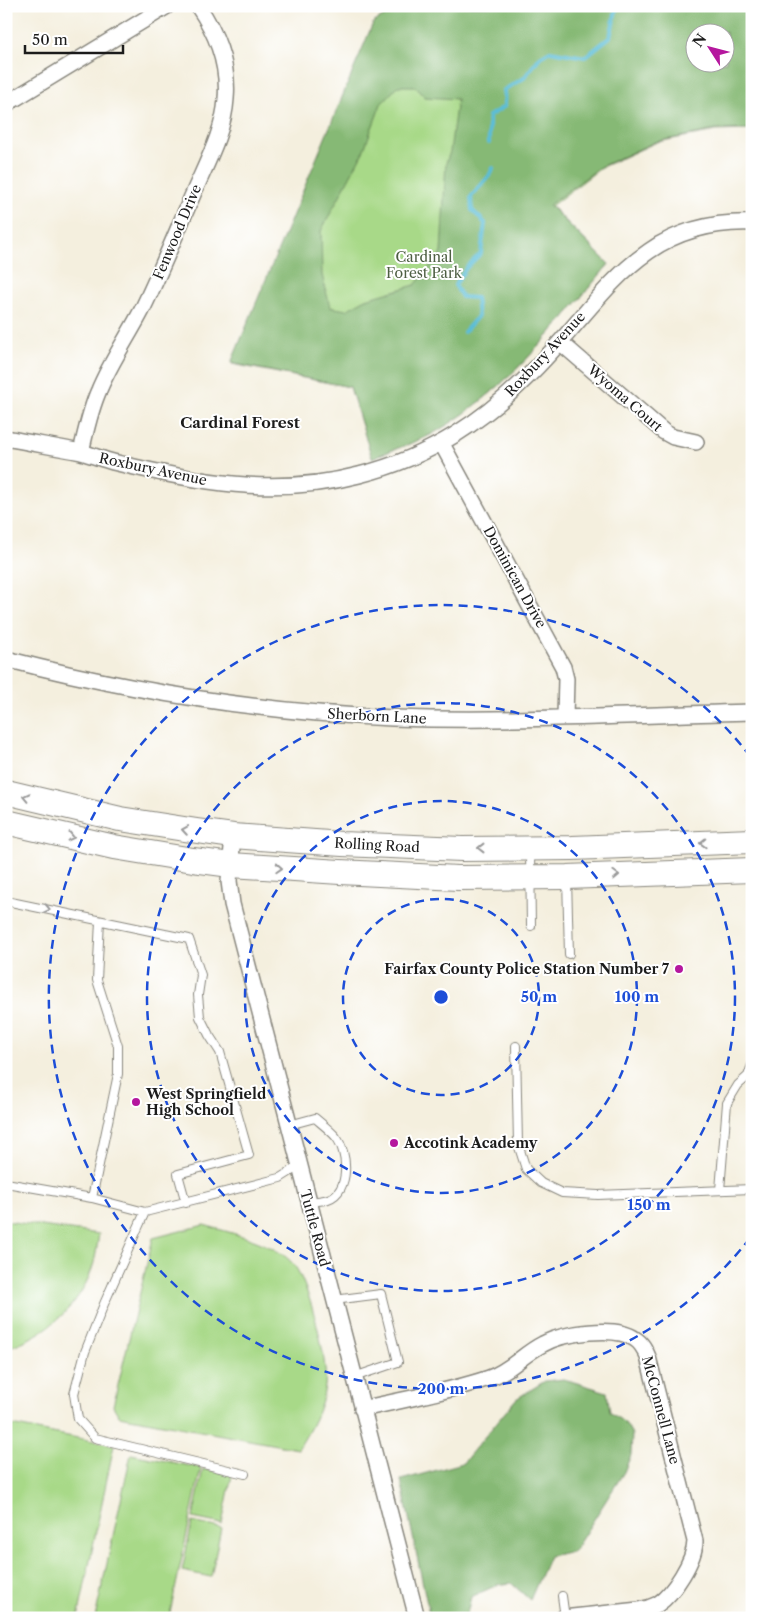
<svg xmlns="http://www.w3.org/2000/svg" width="758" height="1624" viewBox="0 0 758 1624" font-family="'Libre Caslon Text',serif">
  <rect width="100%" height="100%" fill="#fff"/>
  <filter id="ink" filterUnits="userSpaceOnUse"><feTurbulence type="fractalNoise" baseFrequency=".02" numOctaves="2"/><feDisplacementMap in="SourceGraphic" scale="10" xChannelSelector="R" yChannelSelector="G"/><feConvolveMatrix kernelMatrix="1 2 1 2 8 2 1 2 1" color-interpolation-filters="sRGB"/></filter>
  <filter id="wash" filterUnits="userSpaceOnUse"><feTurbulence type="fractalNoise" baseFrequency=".0096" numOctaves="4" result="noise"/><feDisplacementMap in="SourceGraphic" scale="20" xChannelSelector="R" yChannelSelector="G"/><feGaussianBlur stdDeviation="1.12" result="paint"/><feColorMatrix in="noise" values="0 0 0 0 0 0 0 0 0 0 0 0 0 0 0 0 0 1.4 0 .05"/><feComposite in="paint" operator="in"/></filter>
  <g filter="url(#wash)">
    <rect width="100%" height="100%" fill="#f4efde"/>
    <path fill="#a8d988" stroke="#627a52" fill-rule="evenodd" d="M403,6H752V130L716,131L657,142L602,167L551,206L609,264C557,325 510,388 439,430C420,442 393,449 372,458L350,387L232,364L375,23ZM696,32H726V62H696Z
      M6,1221L99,1234C97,1246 96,1258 92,1269C79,1307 44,1337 6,1348Z
      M204,1225C231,1233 277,1243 294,1265C309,1284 329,1362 325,1386C322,1409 310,1430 298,1449L119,1416L113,1406L153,1238Z
      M6,1424L114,1445L78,1618H6Z
      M131,1454L201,1468L169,1618H95Z
      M203,1469L232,1475L222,1524L193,1518Z
      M192,1522L221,1528L211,1577L182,1571Z"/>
    <path fill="#86b974" stroke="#516a48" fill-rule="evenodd" d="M400,6H752V129L715,130L655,142L600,167L549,205L609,264C557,325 510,388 439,430C420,442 393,449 372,458L350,387L231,363L373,23ZM696,32H726V62H696ZM398,86H415L425,97L457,99L450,152L446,163L441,253L415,285L366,299L346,310L330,307L322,275L321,231L363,152L381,104Z
      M564,1379L607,1392L610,1412L626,1424L632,1434L631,1455L624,1472L574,1551L549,1556L530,1600L511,1583L497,1585L471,1597L466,1618H430L401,1480L463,1463L516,1399L545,1381Z"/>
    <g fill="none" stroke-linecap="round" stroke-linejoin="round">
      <path stroke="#5abdd8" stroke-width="4" d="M489,143V116L505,106L504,90L524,78L540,57L550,51L585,57L610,37L617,6
        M464,332L478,316L476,298L462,297L455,285L467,267L481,253L485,223L472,210L471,197L489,176L493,168"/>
    </g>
  </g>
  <g filter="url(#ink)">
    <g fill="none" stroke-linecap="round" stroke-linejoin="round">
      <g stroke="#88867d" stroke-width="10">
        <path id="lane" d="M530,851L531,926
          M567,879L569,954
          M6,901L189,939L201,975L198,995L200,1017L209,1035L220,1052L249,1155L178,1174L186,1203
          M516,1046L518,1144L526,1169L541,1183L562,1193L598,1195L752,1189
          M289,1125L315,1118C322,1124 330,1130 336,1137C348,1152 351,1191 328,1199C323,1201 315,1201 309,1202
          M6,1183L92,1198L145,1212L280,1178L299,1166
          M720,1190L727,1103L738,1085L748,1076L752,1065
          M92,1198L118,1074V1046L97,980L100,921
          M145,1212L104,1304L85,1352L74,1394L78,1419L95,1438L245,1474
          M334,1300L381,1294L398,1362L354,1377
          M562,1596L565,1618"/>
      </g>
      <g stroke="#88867d" stroke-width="18">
        <path id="street" d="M6,104L167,6
          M560,342L664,432L673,437L696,442
          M6,438C31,443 56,447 81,452C92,455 102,459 113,462C196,482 275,497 359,475C431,457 486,420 537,367C604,299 640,219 752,223
          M442,444L563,667L566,679L565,717
          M81,452C86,431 90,410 99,390C110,363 128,337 142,310C161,271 177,231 194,192C207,162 224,131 226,99C229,65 217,34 198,6
          M6,659C133,692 263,712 393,718C513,722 633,715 752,712
          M233,836L229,881L232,904L417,1618
          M362,1409C405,1399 448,1392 489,1378C510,1371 523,1354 543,1344C563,1333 616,1325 635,1339C642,1343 645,1350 648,1357L695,1541C695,1560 673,1594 658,1604C652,1607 646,1609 639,1610L563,1618"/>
      </g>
      <g stroke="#88867d" stroke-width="26">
        <path id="primary" d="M6,792L120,819L197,831L233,836L342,844L462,849L572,848L752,841
          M6,822L114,847L193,860L231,865L340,872L458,878L567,877L752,870"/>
      </g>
      <use href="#lane" stroke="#fff" stroke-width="8"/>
      <use href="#street" stroke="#fff" stroke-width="15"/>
      <use href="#primary" stroke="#fff" stroke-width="24"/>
    </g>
    <defs><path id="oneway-chevron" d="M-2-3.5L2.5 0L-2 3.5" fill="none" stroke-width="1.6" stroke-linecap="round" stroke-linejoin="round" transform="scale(1.25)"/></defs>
    <g stroke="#999">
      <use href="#oneway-chevron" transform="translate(26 797) rotate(-167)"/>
      <use href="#oneway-chevron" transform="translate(185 830) rotate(-171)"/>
      <use href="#oneway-chevron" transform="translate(71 837) rotate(13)"/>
      <use href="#oneway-chevron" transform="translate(703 843) rotate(178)"/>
      <use href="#oneway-chevron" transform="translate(481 848) rotate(180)"/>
      <use href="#oneway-chevron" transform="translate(279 868) rotate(3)"/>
      <use href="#oneway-chevron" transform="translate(616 875) rotate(-2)"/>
      <use href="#oneway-chevron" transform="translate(47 909) rotate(12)"/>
    </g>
  </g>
  <g fill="none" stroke="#1d4ed8" stroke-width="2.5" stroke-dasharray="9 6">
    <circle cx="441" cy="997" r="98"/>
    <circle cx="441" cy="997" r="196"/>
    <circle cx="441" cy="997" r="294"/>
    <path d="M750 1238A392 392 0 1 1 750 756"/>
  </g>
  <g fill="#b5179e" stroke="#fff" stroke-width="2">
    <circle cx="679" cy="969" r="5"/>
    <circle cx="136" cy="1102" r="5"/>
    <circle cx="394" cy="1143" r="5"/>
  </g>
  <g text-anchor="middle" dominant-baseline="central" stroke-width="4" stroke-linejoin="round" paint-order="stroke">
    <g font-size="14" fill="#1c1c1c" stroke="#fff">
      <text transform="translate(177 232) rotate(-67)">Fenwood Drive</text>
      <text transform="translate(545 354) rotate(-47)">Roxbury Avenue</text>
      <text transform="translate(625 398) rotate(41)">Wyoma Court</text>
      <text transform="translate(153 469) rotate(12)">Roxbury Avenue</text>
      <text transform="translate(515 577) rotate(61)">Dominican Drive</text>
      <text transform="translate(377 716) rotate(3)">Sherborn Lane</text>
      <text transform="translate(377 845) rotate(3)">Rolling Road</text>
      <text transform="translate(315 1228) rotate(75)">Tuttle Road</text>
      <text transform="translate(661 1410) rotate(75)">McConnell Lane</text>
    </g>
    <g font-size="14" fill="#4d5e42" stroke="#fff">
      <text x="424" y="257">Cardinal<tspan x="424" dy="16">Forest Park</tspan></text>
    </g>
    <g font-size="14" font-weight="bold" fill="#1c1c1c" stroke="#fff" text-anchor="start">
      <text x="669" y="969" text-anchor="end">Fairfax County Police Station Number 7</text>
      <text x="146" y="1094">West Springfield<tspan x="146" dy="16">High School</tspan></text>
      <text x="404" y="1143">Accotink Academy</text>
    </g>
    <g font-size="15" font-weight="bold" fill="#1c1c1c" stroke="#fff">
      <text x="240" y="422">Cardinal Forest</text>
    </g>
  </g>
  <circle cx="441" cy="997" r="8" fill="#1d4ed8" stroke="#fff" stroke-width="2.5"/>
  <g font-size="15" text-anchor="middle" font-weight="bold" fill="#1d4ed8" stroke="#fff" stroke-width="4" stroke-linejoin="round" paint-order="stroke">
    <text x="539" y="1002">50 m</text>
    <text x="637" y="1002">100 m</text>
    <text x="649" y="1210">150 m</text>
    <text x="441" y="1394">200 m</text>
  </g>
  <rect width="758" height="1624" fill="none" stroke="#fff" stroke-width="25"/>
  <g transform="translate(710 48) rotate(306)"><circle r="24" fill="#ffffff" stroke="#a4a4a4"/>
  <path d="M0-4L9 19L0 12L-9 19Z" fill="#b5179e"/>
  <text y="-8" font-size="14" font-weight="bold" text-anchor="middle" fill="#1c1c1c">N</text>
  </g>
  <path d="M25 45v8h98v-8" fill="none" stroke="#1c1c1c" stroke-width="2.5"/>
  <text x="32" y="45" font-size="15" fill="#1c1c1c" stroke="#ffffff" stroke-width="4" paint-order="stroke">50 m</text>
</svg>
